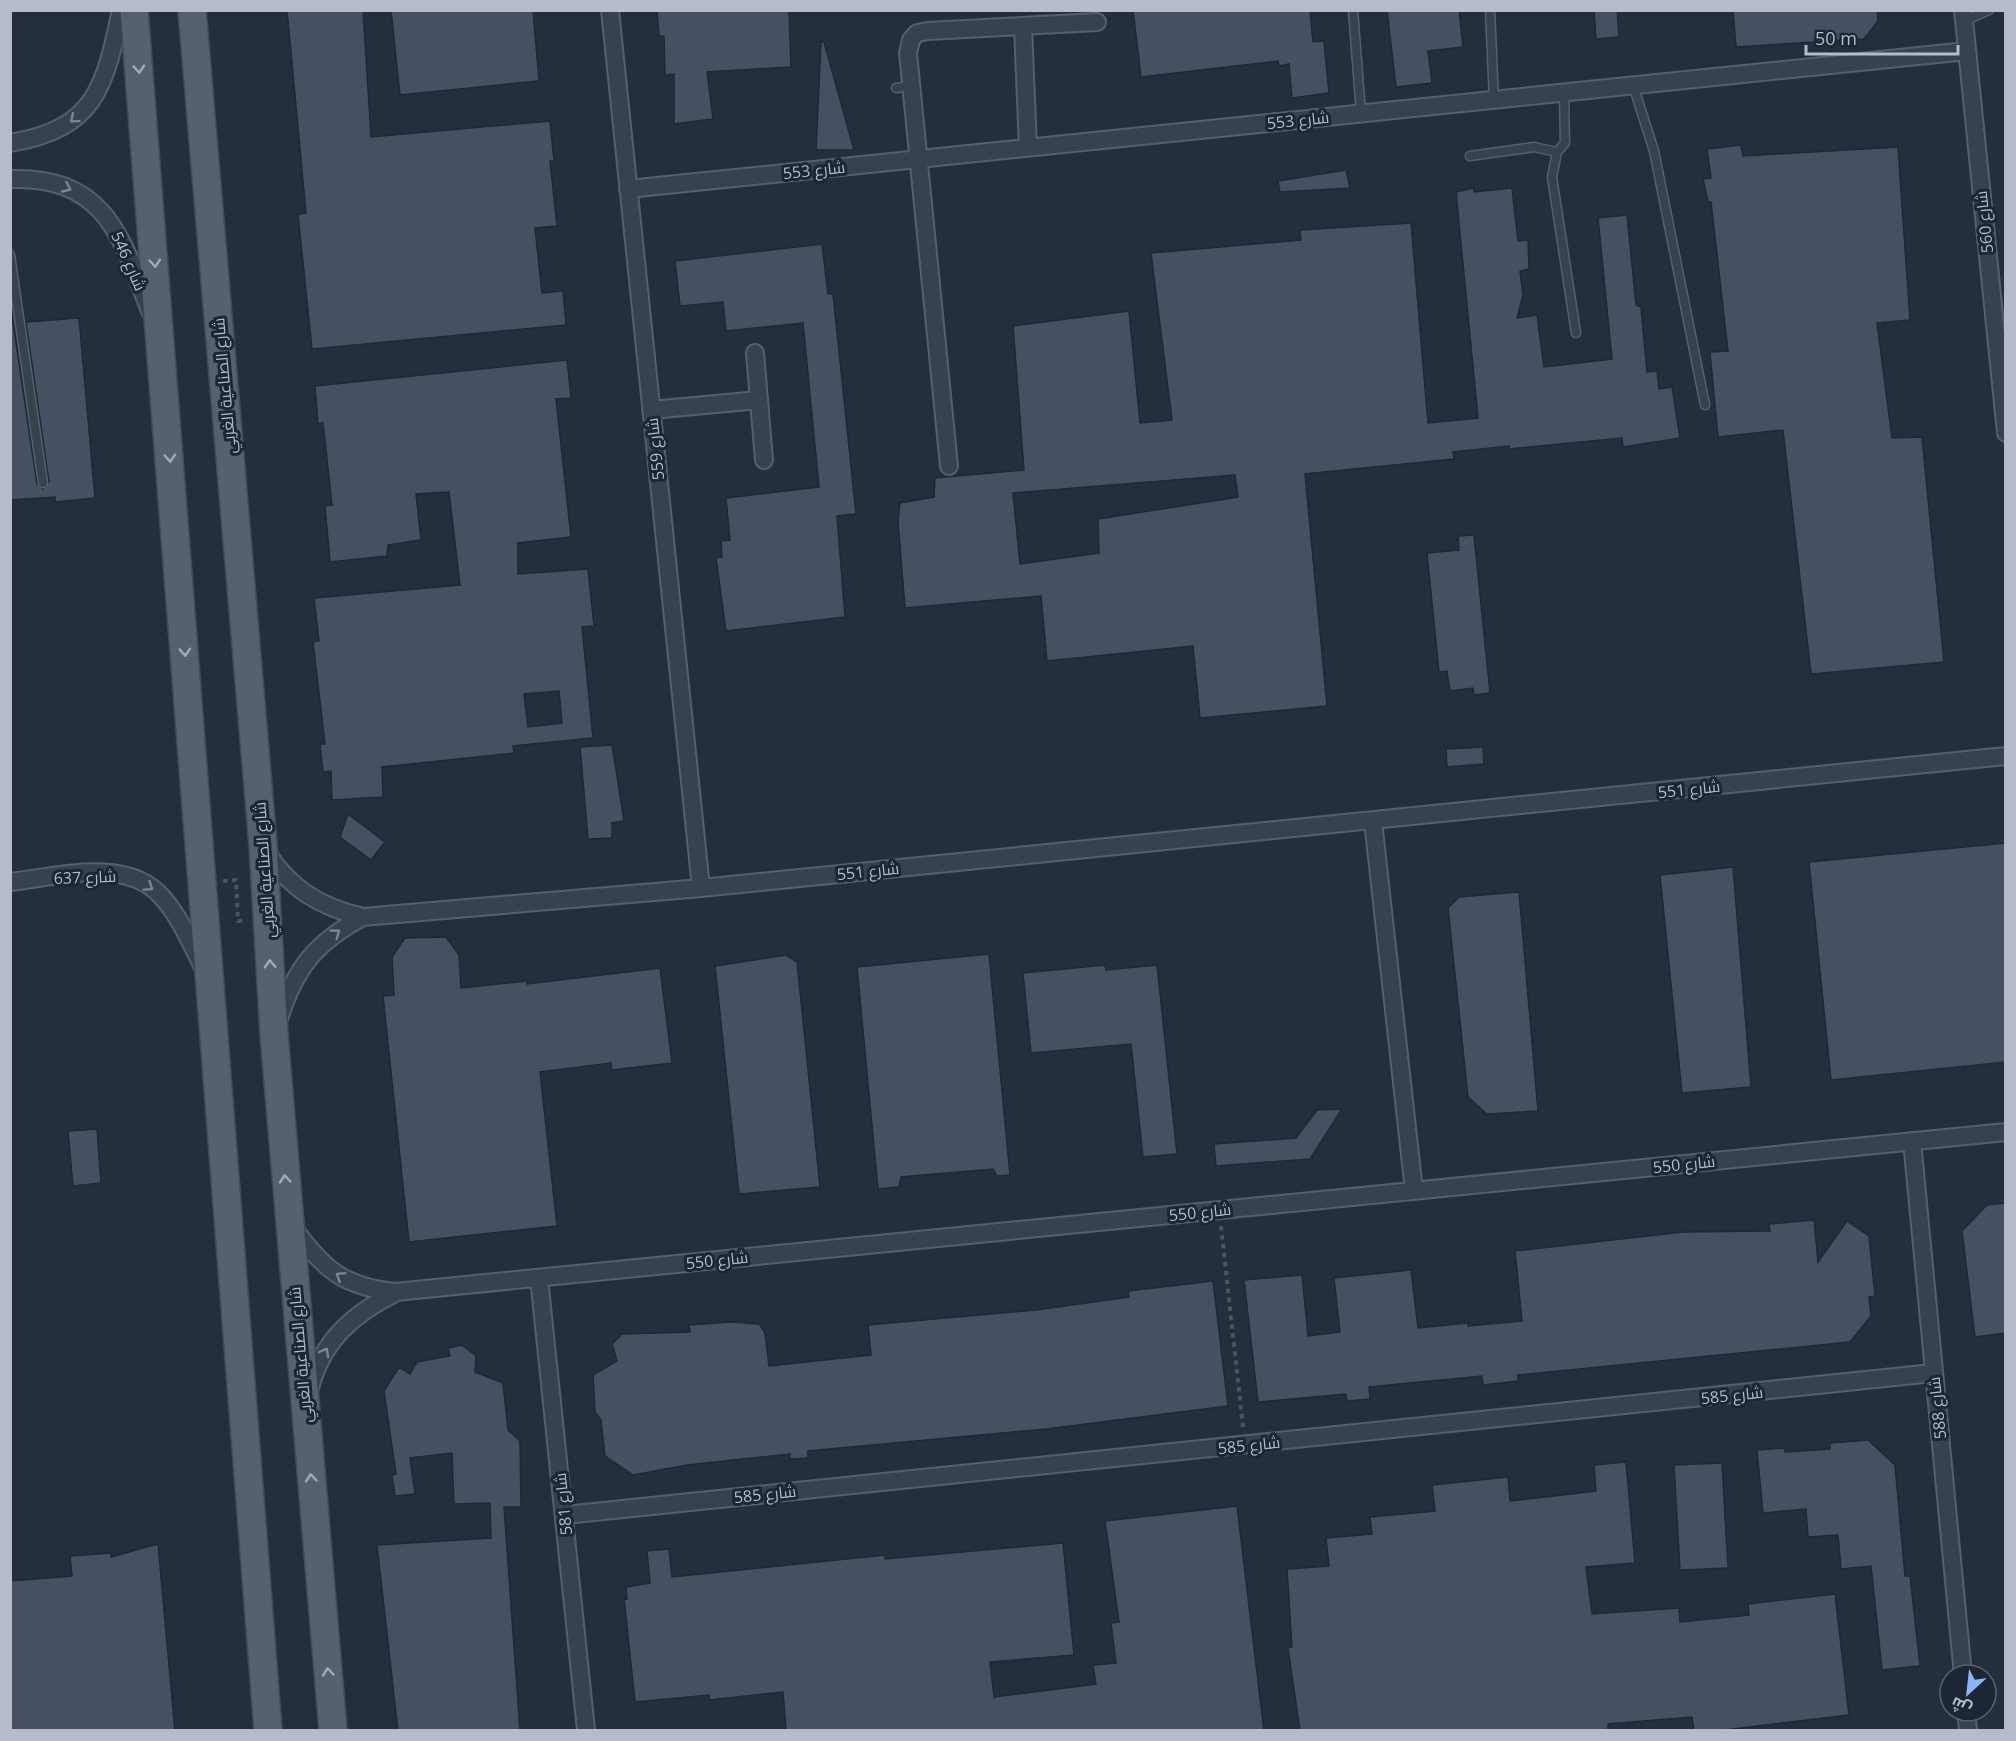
<svg xmlns="http://www.w3.org/2000/svg" width="2016" height="1741" viewBox="0 0 2016 1741" font-family="'Open Sans',Cairo,sans-serif">
  <rect width="100%" height="100%" fill="#242f3e"/>
  <path fill="#455162" stroke="#1f2835" stroke-width="1.5" fill-rule="evenodd" d="M287,10H363L371,137L550,121L554,161H550L557,226L535,228L542,293L563,291L566,325L312,349L298,214L306,213Z
    M391,10H533L539,81L400,95Z
    M657,10H789L791,67L707,72L713,119L674,124V74L665,75L664,36H659Z
    M1133,10H1310L1313,42L1324,41L1329,93L1292,98L1289,64L1279,66L1278,61L1141,77Z
    M1387,10H1459L1463,47L1428,51L1432,83L1396,87Z
    M1594,10H1617L1619,37L1596,39Z
    M1733,10H1877L1878,21L1864,39L1736,47Z
    M821,42H824L854,150H816Z
    M1741,145L1743,156L1898,147L1910,320L1877,323L1892,438L1922,437L1944,662L1811,674L1783,430L1718,437L1710,352L1728,351L1711,202H1708L1703,179L1711,178L1707,149Z
    M1346,170L1350,188L1280,192L1278,181Z
    M1474,188V192L1512,188L1518,241L1528,240L1529,269L1520,271L1523,295L1517,318L1537,315L1544,367L1612,359L1598,218L1627,215L1636,305L1641,307L1647,372L1657,371L1659,389L1672,387L1680,438L1623,447L1622,438L1509,449V446L1453,452L1454,459L1305,474L1327,706L1200,718L1193,646L1047,661L1041,596L905,608L898,521L900,503L934,497L935,478L1024,470L1013,326L1129,311L1140,423L1172,420L1151,253L1301,240L1300,230L1411,223L1428,423L1478,418L1456,192ZM1235,475L1238,497L1098,519L1099,553L1020,564L1013,493Z
    M822,244L828,294H833L856,514L837,516L845,617L726,631L716,558L722,557L721,541L730,540L726,498L819,487L803,323L726,331L723,302L680,306L675,261Z
    M79,318L95,498L55,502V497L10,500V323H13L37,484L43,489L49,482L26,322Z
    M567,360L571,398L556,399L571,537L518,543V574L588,569L594,626L582,627L593,738L513,746L514,753L382,767L383,797L332,800L331,771L323,772L320,744H325L313,642L319,641L314,598L460,585L449,492L416,494L421,540L388,545L387,556L330,562L325,506L332,505L323,423L318,424L315,386ZM559,691L562,723L528,727L524,694Z
    M1474,535L1490,693L1474,695L1473,688L1450,691L1447,671L1439,672L1427,553L1459,550L1458,536Z
    M612,745L624,821L612,823V838L588,839L580,747Z
    M1483,747L1484,764L1447,767L1446,749Z
    M348,814L385,842L371,860L340,837Z
    M2006,843V1062L1831,1080L1809,862Z
    M1733,867L1751,1087L1682,1093L1660,875Z
    M1519,892L1538,1111L1487,1114L1468,1097L1448,908L1459,897Z
    M446,937L459,955L461,988L527,981V984L660,968L672,1063L612,1070L611,1063L540,1072L557,1226L409,1242L383,996L394,995L392,957L405,938Z
    M989,954L1010,1175L997,1176L993,1169L901,1177L899,1187L878,1189L857,967Z
    M786,955L797,962L820,1187L739,1194L715,966Z
    M1105,965L1106,970L1157,965L1177,1154L1143,1157L1131,1044L1031,1053L1023,973Z
    M1342,1109L1310,1159L1216,1166L1214,1144L1296,1138L1317,1110Z
    M97,1129L101,1183L73,1186L68,1131Z
    M2006,1203V1333L1975,1337L1962,1231L1987,1205Z
    M1814,1220L1818,1262L1847,1221L1869,1236L1875,1296L1869,1297L1871,1316L1850,1342L1518,1375V1381L1483,1385L1482,1376L1369,1387L1370,1399L1347,1401L1346,1394L1258,1402L1244,1280L1302,1275L1308,1336L1340,1332L1334,1278L1411,1270L1418,1328L1468,1323V1326L1522,1321L1515,1251L1683,1232L1770,1231L1769,1224Z
    M1213,1281L1228,1406L1046,1429L808,1451V1458L790,1459V1454L687,1465L633,1475L605,1456L601,1420L595,1412L593,1375L617,1361L612,1344L622,1334L690,1332L689,1325L732,1322L759,1324L765,1333L769,1366L871,1355L868,1325L1036,1310L1129,1297L1128,1291Z
    M462,1345L476,1356L475,1372L503,1383L508,1430L520,1441L521,1507H504L520,1731H398L377,1545L491,1538L490,1503L454,1504L452,1453L410,1458L415,1494L395,1496L392,1475L396,1474L384,1391L399,1367L410,1374L417,1362L450,1356L448,1348Z
    M1868,1440L1895,1465L1905,1576H1910L1920,1666L1882,1670L1871,1566L1841,1569L1838,1535L1808,1537L1806,1509L1763,1513L1757,1450L1785,1448V1452L1830,1449V1443Z
    M1626,1462L1635,1563L1586,1567L1592,1614L1679,1608L1680,1622L1749,1615L1748,1604L1835,1594L1849,1715L1716,1731H1694L1692,1717L1608,1724V1731H1300L1288,1648L1292,1647L1287,1569L1329,1566L1326,1538L1372,1534L1370,1517L1435,1511L1432,1485L1508,1477L1510,1501L1596,1491L1594,1465Z
    M1722,1463L1728,1568L1680,1570L1674,1465Z
    M1237,1506L1264,1731H786L783,1692L709,1700V1695L635,1702L624,1598L627,1599L626,1587L650,1583L647,1551L669,1549L672,1577L885,1555V1559L1063,1543L1074,1655L990,1662L994,1697L1096,1684L1093,1665L1116,1663L1111,1623L1119,1622L1105,1521Z
    M158,1544L175,1731H10V1581L72,1576L70,1556L111,1553V1557Z"/>
  <g fill="none" stroke-linecap="round" stroke-linejoin="round">
    <g stroke="#565f6c" stroke-width="11">
      <path id="lane" d="M1353,10L1361,113
        M1490,10L1494,100
        M1964,21L1989,10
        M1633,85L1654,151L1705,405
        M896,88L912,86
        M1564,93L1565,143L1557,152L1552,177L1576,333
        M1470,156L1534,147L1557,152
        M10,255L43,483"/>
    </g>
    <g stroke="#565f6c" stroke-width="20">
      <path id="street" d="M610,10L701,888
        M1963,10L2006,433
        M1023,26L1028,148
        M10,143C96,129 105,86 121,10
        M10,179C105,176 121,236 150,311
        M628,189L1967,51
        M755,353L764,460
        M651,410L759,400
        M949,466L908,53L911,40L917,33L928,31L1097,22
        M1373,821L1414,1191
        M266,851C290,889 320,907 363,917L701,888L2006,756
        M10,882C56,877 127,856 162,897C180,917 191,944 204,969
        M279,1019C295,968 316,942 363,917
        M1912,1141L1963,1675
        M293,1227C323,1269 344,1287 395,1292L2006,1132
        M539,1278L586,1730
        M310,1388C322,1341 353,1314 395,1293
        M565,1515L1933,1373
        M1966,1711L1968,1730"/>
    </g>
    <g stroke="#414a57" stroke-width="30">
      <path id="primary" d="M134,10L268,1730
        M192,10L263,845L274,1034L333,1730"/>
    </g>
    <path stroke="#44595c" stroke-width="4" stroke-dasharray="4.5 4.5" stroke-linecap="butt" d="M223,881L236,880L238,921L246,920
      M1221,1226L1243,1427"/>
    <use href="#lane" stroke="#38414e" stroke-width="8"/>
    <use href="#street" stroke="#38414e" stroke-width="16"/>
    <use href="#primary" stroke="#56606e" stroke-width="27"/>
  </g>
  <defs><path id="oneway-chevron" d="M-2-3.5L2.5 0L-2 3.5" fill="none" stroke-width="1.6" stroke-linecap="round" stroke-linejoin="round" transform="scale(1.5)"/></defs>
  <g stroke="#a1aab7">
    <use href="#oneway-chevron" transform="translate(139 69) rotate(85)"/>
    <use href="#oneway-chevron" transform="translate(155 263) rotate(85)"/>
    <use href="#oneway-chevron" transform="translate(170 458) rotate(86)"/>
    <use href="#oneway-chevron" transform="translate(185 652) rotate(86)"/>
    <use href="#oneway-chevron" transform="translate(270 964) rotate(-93)"/>
    <use href="#oneway-chevron" transform="translate(285 1179) rotate(-95)"/>
    <use href="#oneway-chevron" transform="translate(311 1478) rotate(-95)"/>
    <use href="#oneway-chevron" transform="translate(328 1672) rotate(-95)"/>
  </g>
  <g stroke="#7c8592">
    <use href="#oneway-chevron" transform="translate(74 119) rotate(140)"/>
    <use href="#oneway-chevron" transform="translate(67 188) rotate(25)"/>
    <use href="#oneway-chevron" transform="translate(149 887) rotate(34)"/>
    <use href="#oneway-chevron" transform="translate(336 933) rotate(-36)"/>
    <use href="#oneway-chevron" transform="translate(340 1276) rotate(-148)"/>
    <use href="#oneway-chevron" transform="translate(325 1352) rotate(-61)"/>
  </g>
  <g text-anchor="middle" dominant-baseline="central" stroke-width="6" stroke-linejoin="round" paint-order="stroke">
    <g font-size="16" fill="#b4bcc9" stroke="#1d2633">
      <text transform="translate(1298 120) rotate(-6)">شارع 553</text>
      <text transform="translate(814 170) rotate(-6)">شارع 553</text>
      <text transform="translate(1984 222) rotate(-96)">شارع 560</text>
      <text transform="translate(129 261) rotate(66)">شارع 546</text>
      <text transform="translate(224 386) rotate(-95)">شارع الصناعية الغربي</text>
      <text transform="translate(655 449) rotate(-96)">شارع 559</text>
      <text transform="translate(1689 789) rotate(-6)">شارع 551</text>
      <text transform="translate(264 870) rotate(-94)">شارع الصناعية الغربي</text>
      <text transform="translate(868 871) rotate(-6)">شارع 551</text>
      <text transform="translate(85 877) rotate(-2)">شارع 637</text>
      <text transform="translate(1684 1164) rotate(-6)">شارع 550</text>
      <text transform="translate(1200 1212) rotate(-6)">شارع 550</text>
      <text transform="translate(717 1260) rotate(-6)">شارع 550</text>
      <text transform="translate(300 1355) rotate(-95)">شارع الصناعية الغربي</text>
      <text transform="translate(1732 1395) rotate(-6)">شارع 585</text>
      <text transform="translate(1937 1408) rotate(-96)">شارع 588</text>
      <text transform="translate(1249 1445) rotate(-6)">شارع 585</text>
      <text transform="translate(765 1494) rotate(-6)">شارع 585</text>
      <text transform="translate(563 1504) rotate(-96)">شارع 581</text>
    </g>
  </g>
  <rect width="2016" height="1741" fill="none" stroke="#b4bcc9" stroke-width="24"/>
  <g transform="translate(1968 1693) rotate(207)"><circle r="28" fill="#1d2633" stroke="#59626f" stroke-width="1.5"/>
  <path d="M0-4.5L10 22L0 15L-10 22Z" fill="#8ab4f8"/>
  <text y="-9" font-size="16" font-weight="bold" text-anchor="middle" fill="#b4bcc9">ش</text>
  </g>
  <path d="M1806 45v9h152v-9" fill="none" stroke="#b4bcc9" stroke-width="3"/>
  <text x="1815" y="45" font-size="18" fill="#b4bcc9" stroke="#1d2633" stroke-width="4.5" paint-order="stroke">50 m</text>
</svg>
